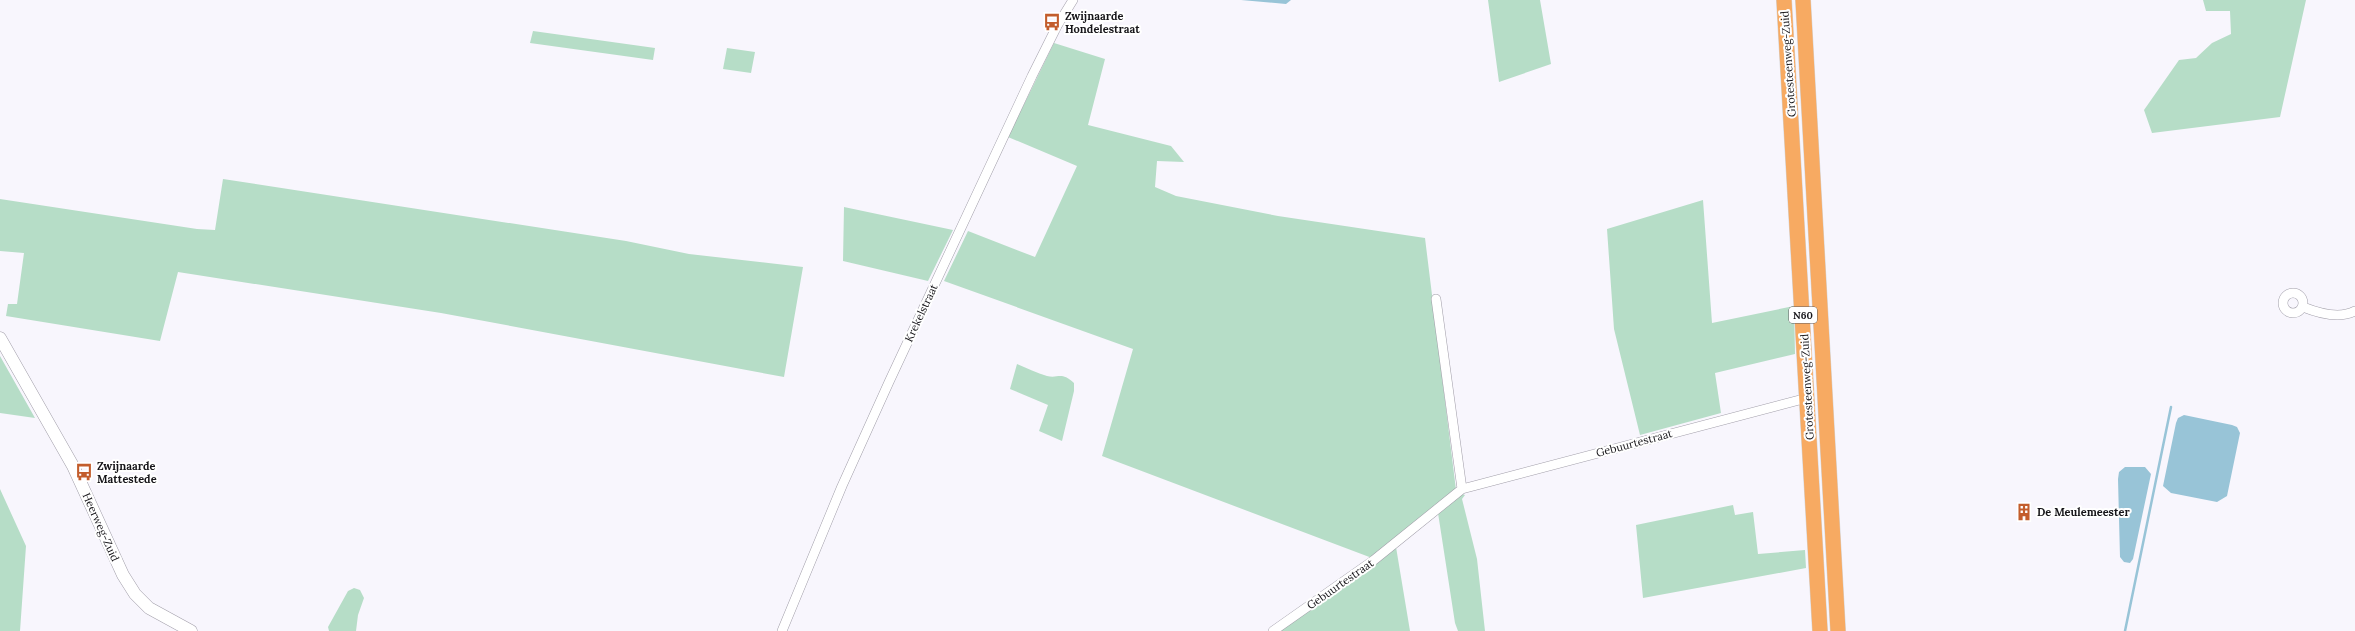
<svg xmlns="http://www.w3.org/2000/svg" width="2355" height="631" viewBox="0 0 2355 631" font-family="Lora,serif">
  <rect width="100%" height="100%" fill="#f8f6fd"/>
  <path fill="#b6ddc7" d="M1488,0H1540L1551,64L1499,82Z
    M2203,0H2306L2280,117L2152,133L2144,110L2179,60L2196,58L2212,43L2231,34L2230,11H2206Z
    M533,31L655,48L653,60L530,43Z
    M1054,43L1105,59L1088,125L1171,146L1184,162L1157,161L1155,187L1176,196L1278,216L1425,238L1456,490L1372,558L1102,456L1133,349L944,281L968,231L1035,257L1077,166L1008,137Z
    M727,48L755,52L751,73L723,69Z
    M223,179L626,241L689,254L803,267L784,377L441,313L178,272L160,341L6,316L8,304H17L24,253L0,251V199L197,229L215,230Z
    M1703,200L1712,323L1794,306L1795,354L1715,373L1721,413L1640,435L1614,329L1607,229Z
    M844,207L953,230L928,281L843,261Z
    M0,356L35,418L0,413Z
    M1017,364C1027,368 1037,373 1047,376C1058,379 1061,371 1074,383V391L1062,441L1039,431L1048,405L1010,389Z
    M0,489L26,546L20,631H0Z
    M1462,494L1465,495L1462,499L1477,559L1485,631H1458L1455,623L1438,513Z
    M1733,505L1735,515L1753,512L1758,554L1805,550L1806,568L1643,598L1636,525Z
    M1396,547L1410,631H1279Z
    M354,588L360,590L364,598L358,615L356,631H329L328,627L348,591Z"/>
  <path fill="#98c4d7" d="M1241,0H1291L1286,4Z
    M2184,415L2232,425L2237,427L2240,433L2227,496L2217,502L2171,493L2163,486L2176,423L2178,418Z
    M2125,467H2145L2151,474L2133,559L2130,563L2124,562L2120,557L2118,479L2119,472Z"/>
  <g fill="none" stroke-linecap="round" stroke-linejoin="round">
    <path stroke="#98c4d7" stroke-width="2.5" d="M2125,631L2171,407"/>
    <g stroke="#a19ea9" stroke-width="10">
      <path id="minor" d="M2283 303a10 10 0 1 1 20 0a10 10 0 1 1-20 0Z
        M1436,299L1462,489
        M2303,307C2318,313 2340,319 2355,311
        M782,631L842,486L889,382L1032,76L1057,26L1073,0
        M1273,631L1374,560L1462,489L1807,398"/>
    </g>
    <g stroke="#a19ea9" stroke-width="13">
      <path id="tertiary" d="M0,338L73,466L123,575L135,594L149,608L191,631"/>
    </g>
    <g stroke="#d5d5d6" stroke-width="16">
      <path id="trunk" d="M1784,0L1820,631
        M1803,0L1838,631"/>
    </g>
    <use href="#minor" stroke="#fff" stroke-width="9"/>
    <use href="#tertiary" stroke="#fff" stroke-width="12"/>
    <use href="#trunk" stroke="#f7aa62" stroke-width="15"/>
  </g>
  <defs>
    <g id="bus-bare" transform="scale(1.38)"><path d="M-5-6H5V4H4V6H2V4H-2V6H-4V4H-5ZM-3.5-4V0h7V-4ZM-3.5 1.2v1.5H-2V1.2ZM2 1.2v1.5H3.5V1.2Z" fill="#c35d2c" stroke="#fff" stroke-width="2.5" paint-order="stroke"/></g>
    <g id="building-bare" transform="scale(1.38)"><path d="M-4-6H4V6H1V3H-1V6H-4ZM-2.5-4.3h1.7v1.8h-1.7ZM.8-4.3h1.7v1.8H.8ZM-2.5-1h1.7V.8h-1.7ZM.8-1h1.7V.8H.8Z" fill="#c35d2c" stroke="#fff" stroke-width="2.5" paint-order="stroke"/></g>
  </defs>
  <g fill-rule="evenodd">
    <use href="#bus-bare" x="1052" y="22"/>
    <use href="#bus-bare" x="84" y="472"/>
    <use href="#building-bare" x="2024" y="512"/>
  </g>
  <g text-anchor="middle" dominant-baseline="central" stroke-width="4" stroke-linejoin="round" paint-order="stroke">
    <rect fill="#fff" stroke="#5c5b5e" stroke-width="1" x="1789" y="307" width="28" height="16" rx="3"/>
    <g font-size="10" font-weight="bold" fill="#161519">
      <text x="1803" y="315">N60</text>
    </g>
    <g font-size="11" font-weight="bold" fill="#161519" stroke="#fff" text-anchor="start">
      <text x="1065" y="16">Zwijnaarde<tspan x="1065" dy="13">Hondelestraat</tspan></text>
      <text x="97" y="466">Zwijnaarde<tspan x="97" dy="13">Mattestede</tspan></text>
      <text x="2037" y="512">De Meulemeester</text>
    </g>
    <g font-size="11" fill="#161519" stroke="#fff">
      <text transform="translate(1788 64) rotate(-94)">Grotesteenweg-Zuid</text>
      <text transform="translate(921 313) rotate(-65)">Krekelstraat</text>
      <text transform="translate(1807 387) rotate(-93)">Grotesteenweg-Zuid</text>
      <text transform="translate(1634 443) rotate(-15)">Gebuurtestraat</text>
      <text transform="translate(101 527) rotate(66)">Heerweg-Zuid</text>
      <text transform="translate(1340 584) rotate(-35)">Gebuurtestraat</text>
    </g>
  </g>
</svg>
